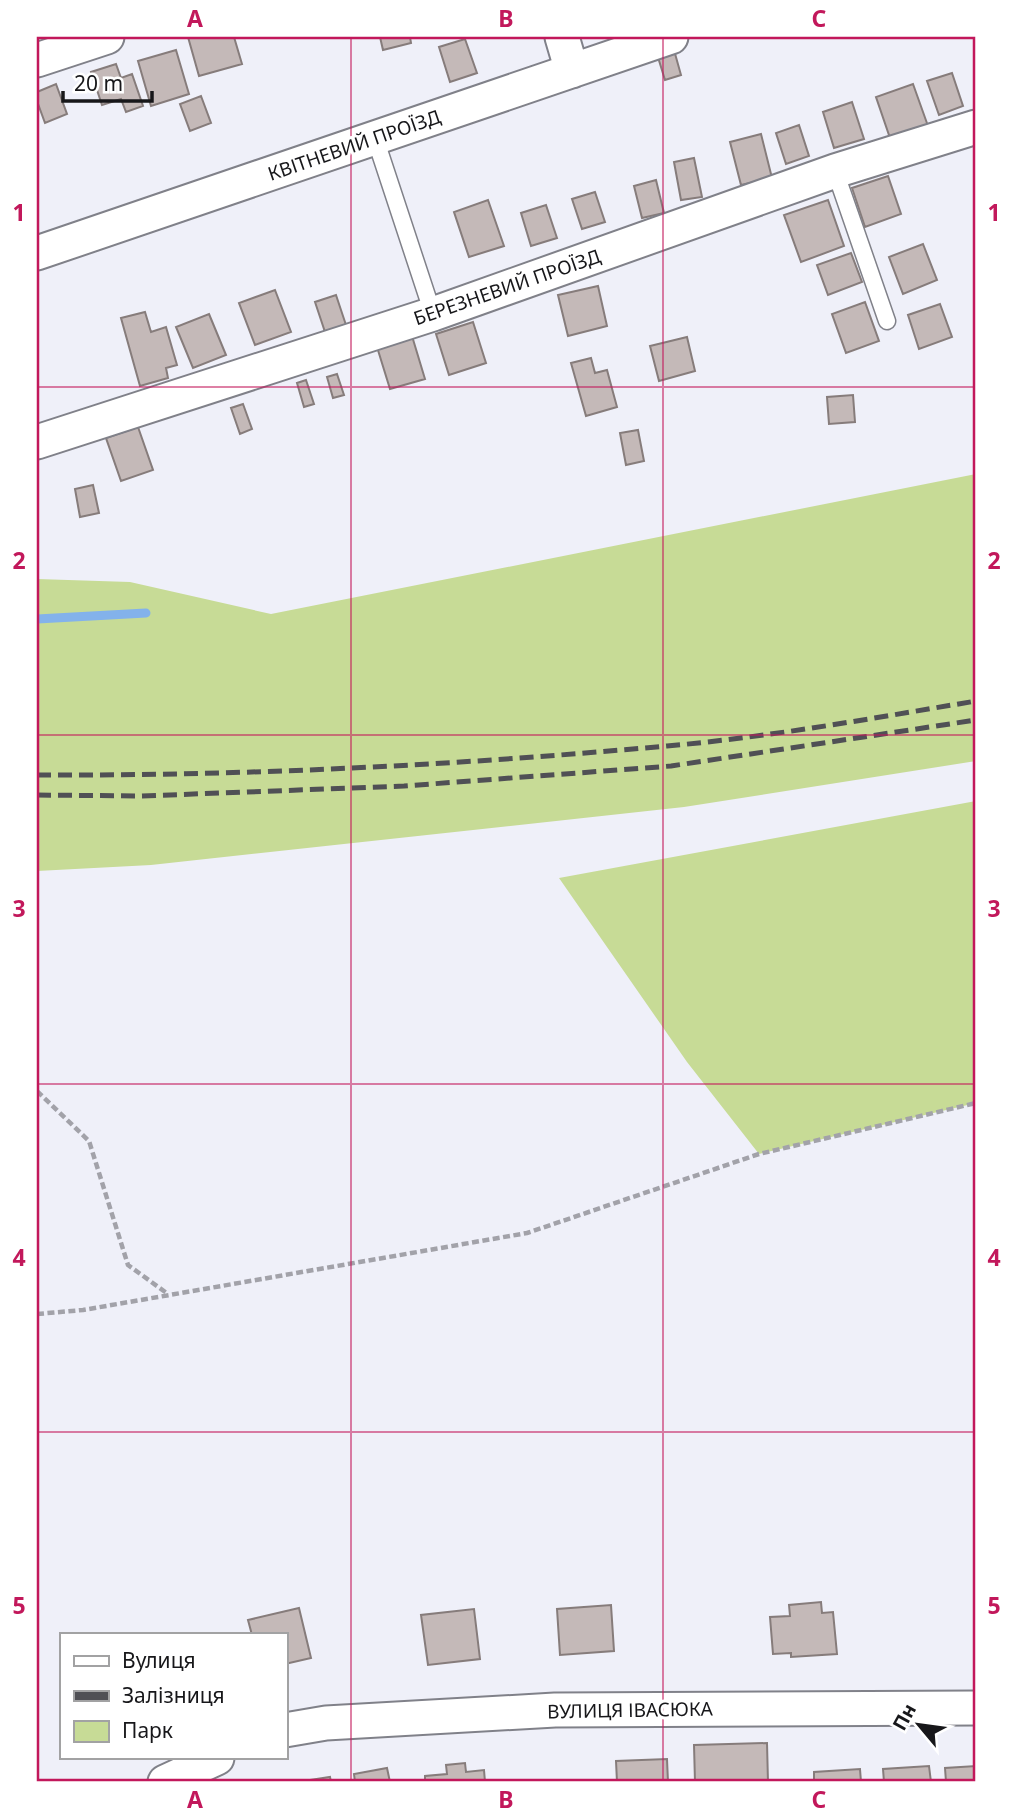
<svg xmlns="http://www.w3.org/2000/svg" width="1013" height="1819" viewBox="0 0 1013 1819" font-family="'Noto Sans',sans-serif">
  <rect width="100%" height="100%" fill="#eff0f9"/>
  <path fill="#c7db96" d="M976,474V761L684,807L151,865L37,871V579L130,582L271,614Z
    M976,801V1103L759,1154L687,1062L559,878Z"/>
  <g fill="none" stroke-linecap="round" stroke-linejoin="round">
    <path stroke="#83b2eb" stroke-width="9" d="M37,619L146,613"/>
  </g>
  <path fill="#c4b9b8" stroke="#867c7b" stroke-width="2" d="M188,37H234L242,64L199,76Z
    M380,37H410L411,43L383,50Z
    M465,39L477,73L450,82L439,47Z
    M176,50L189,94L151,106L138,61Z
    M674,50L681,75L665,80L657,54Z
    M116,64L121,78L132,74L143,106L126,112L121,99L102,105L91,72Z
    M952,73L963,106L939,115L927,81Z
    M56,84L67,114L45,123L37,101V92Z
    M913,84L928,126L890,138L876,97Z
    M201,96L211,123L190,131L180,104Z
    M852,102L864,139L834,148L823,112Z
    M799,125L809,156L786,164L776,133Z
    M761,134L772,178L741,185L730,142Z
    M694,158L702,197L681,200L674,162Z
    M888,176L901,214L865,227L852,188Z
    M656,180L664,213L642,218L634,186Z
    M595,192L605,222L582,229L572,199Z
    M488,200L504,246L469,257L454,212Z
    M828,200L844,246L801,262L784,215Z
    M546,205L557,238L531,246L521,213Z
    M923,244L937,280L903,294L889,257Z
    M851,253L862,282L828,295L817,265Z
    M598,286L607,326L568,336L558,295Z
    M275,290L291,332L255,345L239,303Z
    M336,295L346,325L325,332L315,302Z
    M865,302L879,341L846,353L832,314Z
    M940,304L952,337L919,349L908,315Z
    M145,312L151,332L166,327L177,365L166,368L168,378L140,386L121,318Z
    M209,314L226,355L193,368L176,327Z
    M473,322L486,363L449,375L436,334Z
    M412,336L425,379L390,389L377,347Z
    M687,337L695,371L659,381L650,346Z
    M591,358L595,373L607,370L617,407L586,416L571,363Z
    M337,374L344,395L333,398L327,377Z
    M306,380L314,404L304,407L297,383Z
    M853,395L855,422L829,424L827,397Z
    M243,404L252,429L240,434L231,408Z
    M138,427L153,470L121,481L106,438Z
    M638,430L644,461L626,465L620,433Z
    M93,485L99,513L80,517L75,489Z
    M821,1602L822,1613L833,1612L837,1654L791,1657V1653L773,1654L770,1617L790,1616L789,1605Z
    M611,1605L614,1651L560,1655L557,1609Z
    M299,1608L311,1658L285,1664V1635H252L248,1620Z
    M474,1609L480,1659L428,1665L421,1615Z
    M767,1743L768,1782H695L694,1745Z
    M667,1759L668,1782H617L616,1761Z
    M465,1763L466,1772L484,1770L485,1782H425V1776L447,1774L446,1765Z
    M929,1766L931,1782H884L883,1769Z
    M976,1766V1782H946L945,1768Z
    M387,1768L390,1782H355L354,1774Z
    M860,1769L861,1782H814V1772Z
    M330,1777L331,1782H297Z"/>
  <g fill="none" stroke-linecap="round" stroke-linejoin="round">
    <g stroke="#808189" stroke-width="19">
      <path id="service" d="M375,138L433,314
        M835,171L887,321"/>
    </g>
    <g stroke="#808189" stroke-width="37">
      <path id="minor" d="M562,37L572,71
        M37,60L107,37
        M37,253L671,37
        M37,442L433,314L835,171L976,127
        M285,1730L326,1723L555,1710L976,1708
        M165,1782L217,1758"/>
    </g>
    <path stroke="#a2a2a9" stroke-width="4.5" stroke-dasharray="7 3.5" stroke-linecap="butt" d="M37,1091L89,1141L128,1265L168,1294
      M37,1314L83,1310L527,1233L759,1154L976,1103"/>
    <use href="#service" stroke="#fff" stroke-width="16"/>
    <use href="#minor" stroke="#fff" stroke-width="33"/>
    <path stroke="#505055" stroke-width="5" stroke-dasharray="14 7" stroke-linecap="butt" d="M37,775C247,776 458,765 667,746C770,737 874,718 976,701
      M37,795L142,796L404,786L671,766L976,720"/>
  </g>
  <path fill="none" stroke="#c2185b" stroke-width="2" stroke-opacity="0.55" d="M351,37V1782M663,37V1782M37,387H976M37,735H976M37,1084H976M37,1432H976"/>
  <g text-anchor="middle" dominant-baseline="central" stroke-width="6" stroke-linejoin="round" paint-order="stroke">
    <g font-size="19" fill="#17171a" stroke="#fff">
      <text transform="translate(354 145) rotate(-19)">КВІТНЕВИЙ ПРОЇЗД</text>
      <text transform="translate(507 287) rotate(-19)">БЕРЕЗНЕВИЙ ПРОЇЗД</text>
      <text transform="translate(630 1710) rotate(-1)">ВУЛИЦЯ ІВАСЮКА</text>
    </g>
  </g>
  <rect width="1013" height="1819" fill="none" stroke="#ffffff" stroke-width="77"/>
  <rect x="60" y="1633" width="228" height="126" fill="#ffffff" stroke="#a2a2a3" stroke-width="2"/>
  <rect x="74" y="1656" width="35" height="10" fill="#ffffff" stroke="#a2a2a3" stroke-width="2"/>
  <text x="122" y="1668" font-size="21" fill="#17171a">Вулиця</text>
  <rect x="74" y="1691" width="35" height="10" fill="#505055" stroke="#a2a2a3" stroke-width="2"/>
  <text x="122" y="1703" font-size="21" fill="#17171a">Залізниця</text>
  <rect x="74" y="1721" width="35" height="21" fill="#c7db96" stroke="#a2a2a3" stroke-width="2"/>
  <text x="122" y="1738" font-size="21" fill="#17171a">Парк</text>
  <g transform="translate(919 1725) rotate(299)" stroke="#ffffff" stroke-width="5" paint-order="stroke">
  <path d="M0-5L12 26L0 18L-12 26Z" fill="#17171a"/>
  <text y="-10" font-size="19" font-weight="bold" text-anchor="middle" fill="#17171a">Пн</text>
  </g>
  <path d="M63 91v10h89v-10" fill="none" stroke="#17171a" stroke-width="3.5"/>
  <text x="74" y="91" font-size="21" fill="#17171a" stroke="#ffffff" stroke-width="5" paint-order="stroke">20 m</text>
  <rect x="38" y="38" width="936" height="1742" fill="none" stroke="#c2185b" stroke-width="2.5"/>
  <g font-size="23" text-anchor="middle" font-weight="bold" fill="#c2185b">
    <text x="195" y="27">A</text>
    <text x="506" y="27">B</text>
    <text x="819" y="27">C</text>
    <text x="19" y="221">1</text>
    <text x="994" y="221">1</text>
    <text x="19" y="569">2</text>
    <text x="994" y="569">2</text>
    <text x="19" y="917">3</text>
    <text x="994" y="917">3</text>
    <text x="19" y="1266">4</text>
    <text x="994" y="1266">4</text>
    <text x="19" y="1614">5</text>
    <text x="994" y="1614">5</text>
    <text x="195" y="1808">A</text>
    <text x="506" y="1808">B</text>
    <text x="819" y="1808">C</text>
  </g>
</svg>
